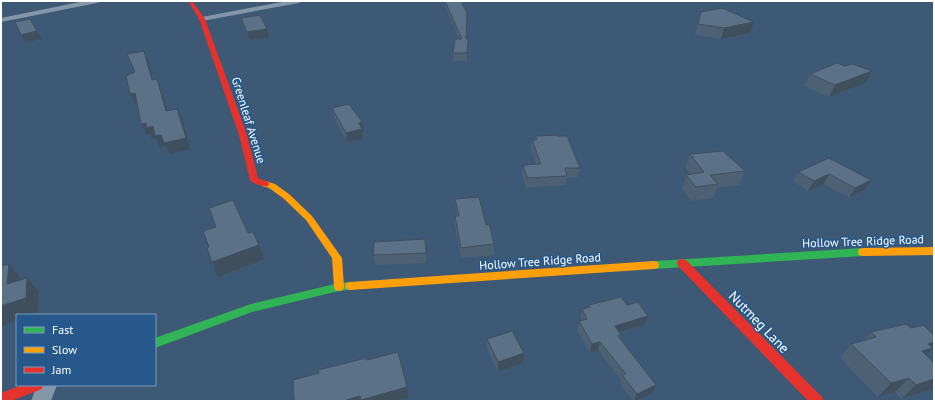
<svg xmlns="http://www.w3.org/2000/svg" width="935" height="402" viewBox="0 0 935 402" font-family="'PT Sans',sans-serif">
  <rect width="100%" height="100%" fill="#3d5975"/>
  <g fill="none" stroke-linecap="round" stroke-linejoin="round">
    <path fill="#8497a9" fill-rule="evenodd" d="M85,1H101L97,3L1,22V18Z
      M287,1H303L299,3L202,21L198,19L202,17Z
      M37,385H57L51,401H31Z"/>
    <path fill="#30b455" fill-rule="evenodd" d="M863,248L867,249L868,252L867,255L863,256L654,269L650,268L649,265L650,262L654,261Z
      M350,282L354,283L355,286L354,289L339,291L252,312L155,348V338L251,304L339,283Z"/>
    <path fill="#ff9f0a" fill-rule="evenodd" d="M265,181L275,184L289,194L312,216L342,258L344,287L343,290L339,291L335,290L334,287L332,258L306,220L283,198L269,188L262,186L261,184L262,182Z
      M934,247V255L863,256L859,255L858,252L859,249L863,248Z
      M654,261L658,262L659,265L658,268L654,269L350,290L346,289L345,286L346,283L350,282Z"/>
    <path fill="#e5322d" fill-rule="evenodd" d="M188,1H192L205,19L247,135L258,178L268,182L269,184L268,186C263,187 253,184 250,180L239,135L199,19Z
      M682,259L686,260L822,397L824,401H808L678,266L677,263L678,260Z
      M22,385H43L42,389L11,401H1V393Z"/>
  </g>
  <path fill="#4d6174" d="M443,1H461L467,20L466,39L468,46L467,61H453V53L459,39Z
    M701,12L754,22L750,33L721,39L695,35L698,22Z
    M241,18L269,37L249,40L243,26Z
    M810,74L865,83L829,97L804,86Z
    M332,108L362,122L364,132H362L363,139L347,142L334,117Z
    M536,136L580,168L578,177L567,178L566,185L526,188L522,174L523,165L536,164L531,149L532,140H535Z
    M690,154L745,171L739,185L717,188L713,198L691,201L682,189L686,175L690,174L685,168Z
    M829,158L864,190L849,198L824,184L808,191L793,181L798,172Z
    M455,199L486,225L494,244V255L461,258L455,226V216H457L456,209Z
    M426,249V263L375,265L373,255Z
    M589,305H627L648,316L645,324L619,332L621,335L620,339L652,393L636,401H633L620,384L621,380L598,350L590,353L577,330L579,321H582L580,317L582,309L588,307Z
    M911,328L934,335V346L926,355L934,363V387L932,389L901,399L895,392L878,397L840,358L851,344L865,340L871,332Z
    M487,339L524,353L522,363L498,372L487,349Z"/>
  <path fill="#3f4f5e" d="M754,22L750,33L721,39L724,28Z
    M267,29L269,37L249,40L247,32Z
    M37,31L42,39L25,42L21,35Z
    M468,39V46L467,61V53Z
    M144,51L148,61L156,91L152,80Z
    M872,71L865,83L829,97L835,85Z
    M157,79L161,90L171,122L166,111Z
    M135,93L140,103L135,104L130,94Z
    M177,109L182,119L190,149L170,154L166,146L160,148L156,138L152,139L150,134L147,135L141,124L146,123L153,126L161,135Z
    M362,122L364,132H362L363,139L347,142L346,133L359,123Z
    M829,174L824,184L808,191L814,181Z
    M871,180L864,190L849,198L855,188Z
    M259,245L264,259L218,277L212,262Z
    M9,264L21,279L20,299L7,284Z
    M27,278L39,292L38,312L31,315H17V320L1,326V306Z
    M648,316L645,324L612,334L615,326Z
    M600,342L598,350L590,353L592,344Z
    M934,342V346L932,349L933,348L919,363L908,365L928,344Z
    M524,353L522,363L498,372V362Z
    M909,378L895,392L878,397L891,383Z
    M934,379V387L932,389L901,399L916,385Z
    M656,385L652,393L636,401H634L637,394Z
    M407,387L408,397L393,401H343L360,396Z"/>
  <path fill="#5a7187" stroke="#3f4f5e" d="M445,1H461L467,13L466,39H468L467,53H453L455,39H462Z
    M722,8L754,22L724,28L698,24L701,12Z
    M260,15L267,29L247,32L241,18Z
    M30,19L37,31L21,35L15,22Z
    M144,51L152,80L157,79L166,111L177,109L186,138L164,143L161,135L155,136L153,126L147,128L146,123L141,124L135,93L130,94L126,76L135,72L127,54Z
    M837,63L845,66L852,64L872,71L835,85L810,74Z
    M349,104L362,122L359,123L362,129L346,133L332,108Z
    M557,135V136H567L580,168H565L567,176L527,178L523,165L541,164L532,140H537L536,136Z
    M723,151L745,171L710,175L718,184L696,187L686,175L704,172L690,154Z
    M829,158L871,180L855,188L829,174L814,181L798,172Z
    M479,197L486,225L489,224L494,244L461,248L455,216H459L455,199Z
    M233,200L248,233L253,232L259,245L212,262L207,248L209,247L203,231L216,227L209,208Z
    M425,239L426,253L373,255L374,242Z
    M9,264L7,284L27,278L26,298L1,306V266Z
    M621,297L627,305L638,302L648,316L615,326L621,335L618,336L656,385L637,394L622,375L626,374L600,342L592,344L579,321L587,319L582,309L590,307L589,305Z
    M906,324L911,328L923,325L934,335V342L928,344L933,348L922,351L934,363V379L916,385L909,378L891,383L851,344L876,337L871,332Z
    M512,331L524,353L498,362L487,339Z
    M398,352L407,387L361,400L360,396L343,401H294L293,380L319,373L318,370L366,358L367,360Z"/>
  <g text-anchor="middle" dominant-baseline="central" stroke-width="3" stroke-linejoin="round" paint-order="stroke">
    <g font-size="12" fill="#fff" stroke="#26588c">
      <text transform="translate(249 120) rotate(73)">Greenleaf Avenue</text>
      <text transform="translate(863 241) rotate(-2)">Hollow Tree Ridge Road</text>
      <text transform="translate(540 261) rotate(-4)">Hollow Tree Ridge Road</text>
    </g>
    <g font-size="14" fill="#fff" stroke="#26588c">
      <text transform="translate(759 322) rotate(46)">Nutmeg Lane</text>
    </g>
  </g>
  <rect width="935" height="402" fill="none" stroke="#ffffff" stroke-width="4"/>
  <rect x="16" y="314" width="140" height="72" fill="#26588c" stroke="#7d9bba"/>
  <rect x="24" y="327" width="20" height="6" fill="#30b455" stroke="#7d9bba"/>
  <text x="52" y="334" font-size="12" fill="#ffffff">Fast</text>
  <rect x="24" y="347" width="20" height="6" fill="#ff9f0a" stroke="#7d9bba"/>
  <text x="52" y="354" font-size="12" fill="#ffffff">Slow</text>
  <rect x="24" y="367" width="20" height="6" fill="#e5322d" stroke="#7d9bba"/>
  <text x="52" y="374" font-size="12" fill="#ffffff">Jam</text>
</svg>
